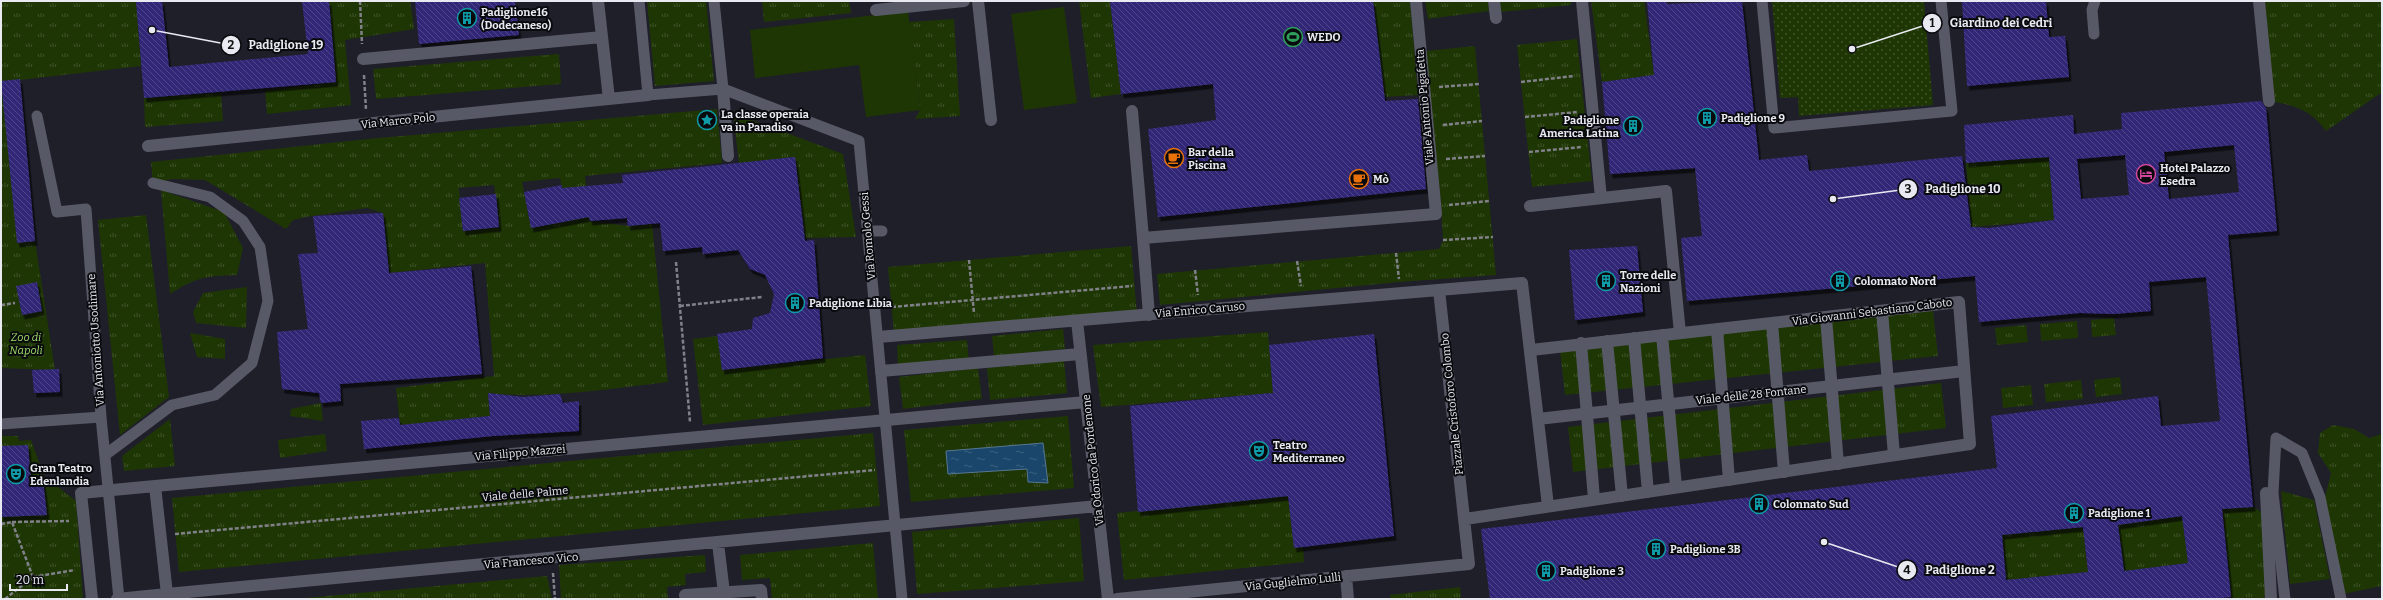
<svg xmlns="http://www.w3.org/2000/svg" width="2383" height="600" viewBox="0 0 2383 600" font-family="Bitter,serif">
  <defs>
    <pattern id="grass-tufts" width="24" height="20" patternUnits="userSpaceOnUse"><rect width="24" height="20" fill="#1e3604"/><path d="M3 7l-1-3M5 7V3M7 7l1-3M15 17l-1-3M17 17v-4M19 17l1-3" fill="none" stroke="#3f5329"/></pattern>
    <pattern id="garden-dots" width="8" height="8" patternUnits="userSpaceOnUse"><rect width="8" height="8" fill="#1e3604"/><path d="M2 2h.1M6 6h.1" fill="none" stroke="#3f5329" stroke-width="1.8" stroke-linecap="round"/></pattern>
    <pattern id="water-ripples" width="26" height="14" patternUnits="userSpaceOnUse"><rect width="26" height="14" fill="#19466a"/><path d="M2 4q2-2 4 0t4 0M15 11q2-2 4 0t4 0" fill="none" stroke="#3a6180"/></pattern>
    <pattern id="building-back-hatch" width="6" height="6" patternUnits="userSpaceOnUse"><rect width="6" height="6" fill="#302877"/><path d="M-1 5l2 2M0 0l6 6M5-1l2 2" fill="none" stroke="#4e478b"/></pattern>
    <filter id="shadow"><feDropShadow dx="2.5" dy="4.5" stdDeviation="0" flood-color="#0009"/></filter>
  </defs>
  <rect width="100%" height="100%" fill="#1f1f2a"/>
  <path fill="url(#grass-tufts)" fill-rule="evenodd" d="M1,1H136L141,66L20,80L35,241L55,370L1,368Z
    M329,1H410L414,29L345,40L351,105L267,114L265,91L336,82Z
    M647,1H706L714,81L655,86Z
    M762,1H849L851,13L764,22Z
    M1079,1H1110L1121,94L1091,98Z
    M1373,1H1410L1418,95L1384,97Z
    M1425,1H1488L1489,11L1428,19Z
    M1499,1H1571V5L1500,12Z
    M1591,1H1644L1654,75L1602,82Z
    M2265,1H2382L2381,93L2326,131C2313,112 2296,105 2274,102Z
    M954,19L960,116L915,119L920,110L909,22Z
    M1577,39L1592,181L1532,187L1517,45Z
    M1475,46L1496,275L1399,282L1160,305L1157,274L1439,249L1443,240L1441,205L1426,51Z
    M559,54L561,84L376,99L373,69Z
    M221,93L223,121L145,127L144,98Z
    M717,109L722,163L585,176L590,221L628,226L652,224L668,382C608,389 548,399 488,393L490,416L400,425L396,388L494,376L485,263L389,273L383,213L367,208L306,217L293,220L286,229L205,180L172,179L153,183L151,162L378,138ZM560,178L568,221L531,228L522,182ZM494,185L499,227L463,231L459,188Z
    M733,113L843,154L856,237L804,238L795,157L739,163Z
    M2049,157L2054,220L1971,227L1966,163Z
    M161,190L224,212L243,248L237,275C205,276 197,277 170,294Z
    M146,215L169,397L120,435L98,220Z
    M1131,246L1137,314L894,334L888,267Z
    M247,287L246,328L196,323L193,312L203,293Z
    M1933,311L1938,356L1565,395L1560,350Z
    M2114,318L2116,335L2092,337L2091,320Z
    M2077,321L2078,338L2041,341L2040,324Z
    M2026,325L2028,342L1997,345L1995,328Z
    M1063,329L1065,349L994,356L992,336Z
    M1268,332L1273,393L1101,407L1093,345Z
    M190,333L225,339V359L197,357Z
    M718,336L722,370L865,355L871,406L703,425L693,339Z
    M967,340L969,362L898,367L897,345Z
    M1064,361L1067,393L990,400L987,368Z
    M978,368L982,399L903,409L899,377Z
    M2120,377L2122,394L2096,397L2094,380Z
    M2081,380L2083,399L2046,402L2044,384Z
    M1941,383L1946,428L1573,472L1568,427Z
    M2031,385L2033,405L2003,408L2001,388Z
    M321,403L323,421L290,416L291,409Z
    M1068,416L1074,488L911,502L904,430Z
    M170,419L175,466L124,471L122,456Z
    M2333,425L2354,429L2369,438L2382,434V586L2343,594L2325,497L2331,473L2318,453L2320,433Z
    M873,433L880,506L179,572L172,498Z
    M325,434L327,451L280,458L278,440Z
    M1,436H18L19,441L31,440L44,476L76,501L83,599H1Z
    M2281,491L2314,500L2330,579L2290,584Z
    M1288,496L1294,547H1303L1304,562L1124,580L1117,513Z
    M2253,507L2263,513L2269,588L2263,599H2234L2231,597L2222,509Z
    M2182,516L2188,563L2124,571L2118,525Z
    M1079,518L1084,581L917,594L912,532Z
    M2083,527L2088,572L2006,580L2002,535Z
    M873,543L878,599H772L770,578L742,580L740,555Z
    M705,555L706,572L685,574L686,585L667,587L668,599H561L559,565Z
    M547,576L552,599H294Z
    M1460,587L1461,599H1391L1390,595Z"/>
  <path fill="url(#garden-dots)" d="M1772,1H1924L1933,105L1799,116L1798,97L1780,98Z"/>
  <path fill="#1e3604" d="M1064,7L1077,103L1024,110L1011,14Z
    M908,11L920,110L866,117L859,65L755,78L750,30Z"/>
  <path fill="url(#water-ripples)" stroke="#577792" d="M1043,443L1048,483L1028,482L1027,469L948,474L946,451Z"/>
  <path fill="url(#building-back-hatch)" fill-rule="evenodd" filter="url(#shadow)" d="M136,1H162L169,67L308,54L302,1H329L336,82L144,98Z
    M415,1H515L519,35L419,44Z
    M1110,1H1373L1385,101L1418,99L1426,189L1158,217L1148,129L1216,120L1213,84L1121,94Z
    M1647,1H1666L1667,4L1742,1L1759,160L1807,155L1809,171L1962,156L1971,227L1989,228L2054,220L2049,157L1966,163L1964,125L2073,115L2074,134L2122,129L2121,113L2261,101L2266,108L2277,231L2228,235L2253,507L2222,509L2231,597L2210,599H1490L1481,529L1997,468L1991,416L2158,396L2161,426L2220,421L2206,277L2149,282L2151,311L2114,314L2080,313L1979,322L1975,276L1687,301L1681,238L1702,236L1695,168L1610,174L1602,82L1654,75ZM2234,145L2239,192L2169,199L2164,152ZM2125,155L2129,195L2081,199L2077,159ZM2182,516L2188,563L2124,571L2118,525ZM2083,527L2088,572L2006,580L2002,535Z
    M1962,1H2046L2049,37L2065,36L2069,77L1967,86Z
    M20,79L35,241L17,243L1,81Z
    M795,157L805,241L814,240L823,358L722,370L717,334L752,329L753,318L770,313L774,294L765,275L750,269L738,250L703,254L702,247L663,251L660,223L628,226L627,218L590,221L589,217L531,228L524,192L562,185V188L623,183L622,175Z
    M496,194L499,227L463,231L459,198Z
    M383,213L389,273L471,266L482,374L340,384L341,401L321,403L319,393L282,389L277,332L308,329L298,254L318,253L313,216Z
    M1637,246L1643,312L1575,320L1569,250Z
    M37,282L42,311L22,315L16,286Z
    M1374,334L1394,536L1294,548L1288,496L1138,512L1130,406L1273,393L1269,345Z
    M59,369L60,392L34,393L32,370Z
    M488,393L523,397L560,394L563,403L579,401V431L493,436L364,449L361,421L399,418L400,425L490,416Z
    M28,445L31,480H43L47,515L1,517V446Z"/>
  <g fill="none" stroke-linecap="round" stroke-linejoin="round">
    <path stroke="#81818a" stroke-width="2.5" stroke-dasharray="4 2" stroke-linecap="butt" d="M360,1L362,44
      M364,75L366,110
      M1521,82L1574,76
      M1439,87L1479,84
      M1525,117L1578,112
      M1443,125L1482,121
      M1529,152L1582,147
      M1446,159L1485,156
      M1449,205L1489,201
      M1443,240L1493,237
      M1396,253L1399,279
      M969,260L974,313
      M1297,261L1301,286
      M676,262L690,422
      M1195,270L1198,295
      M1,305L15,303
      M680,306L762,297
      M892,307L1132,286
      M12,522L69,521
      M1,524L12,522L33,577
      M175,534L875,470
      M553,573L555,599
      M5,599L33,577L75,570"/>
    <path stroke="#585966" stroke-width="11" d="M639,1L648,95L723,89L859,141L902,599
      M714,1L723,89
      M1762,1L1774,128L1952,111L1941,1
      M2094,34L2092,10L2095,1
      M37,116L57,212L86,209L101,417L119,599
      M867,231H882
      M1,424L101,417
      M105,455L172,405L215,395L252,363L268,301L260,247L243,221L210,197L153,183
      M2285,599L2273,493L2276,438L2302,453L2320,497L2341,599"/>
    <path stroke="#585966" stroke-width="12" d="M598,1L609,99
      M978,1L991,120
      M1494,1L1496,18
      M1582,1L1601,198
      M2259,1L2269,101
      M876,10L964,1
      M363,59L602,37
      M723,89L728,156
      M1132,111L1143,238
      M148,146L648,95
      M1530,206L1666,191L1680,333
      M1882,311L1894,455
      M1149,315L1143,238L1436,214L1416,1
      M1826,318L1838,464
      M1077,321L1108,599
      M1772,323L1784,472
      M1717,329L1729,480
      M1662,335L1676,487
      M878,337L1522,283L1548,506
      M1634,338L1648,492
      M1607,341L1622,496
      M1581,343L1594,499
      M881,371L1080,354
      M1538,419L1964,371
      M155,486L1086,402
      M2266,493L2271,599
      M1465,519L1970,444L1959,302L1531,350
      M718,543L724,593
      M1346,576L1348,599
      M167,594L1098,506
      M92,599L81,493L155,486L167,594L117,599
      M686,599L685,595L761,590L762,599
      M1117,599L1469,564L1439,290"/>
  </g>
  <defs>
    <g id="building-ring" transform="scale(1)"><circle r="9.5" fill="#090a0e" stroke="#0f9aa8" stroke-width="1.5"/><path d="M-4-6H4V6H1V3H-1V6H-4ZM-2.5-4.3h1.7v1.8h-1.7ZM.8-4.3h1.7v1.8H.8ZM-2.5-1h1.7V.8h-1.7ZM.8-1h1.7V.8H.8Z" fill="#0f9aa8"/></g>
    <g id="stadium-ring" transform="scale(1)"><circle r="9.5" fill="#090a0e" stroke="#2e9e5b" stroke-width="1.5"/><path d="M0-5a6.5 5 0 1 0 0 10a6.5 5 0 1 0 0-10ZM-3.5-1.8h7v3.6h-7Z" fill="#2e9e5b"/></g>
    <g id="sight-ring" transform="scale(1)"><circle r="9.5" fill="#090a0e" stroke="#0f9aa8" stroke-width="1.5"/><path d="M0-6L1.8-2.2L6-1.7L2.9 1.2L3.7 5.4L0 3.3L-3.7 5.4L-2.9 1.2L-6-1.7L-1.8-2.2Z" fill="#0f9aa8"/></g>
    <g id="cafe-ring" transform="scale(1)"><circle r="9.5" fill="#090a0e" stroke="#e8710a" stroke-width="1.5"/><path d="M-5.5-4.5H6V0H3Q3 3.5 0 3.5H-2.5Q-5.5 3.5-5.5 0ZM3-3.2v2h1.7v-2ZM-6 4.5H4V6H-6Z" fill="#e8710a"/></g>
    <g id="hotel-ring" transform="scale(1)"><circle r="9.5" fill="#090a0e" stroke="#d1479c" stroke-width="1.5"/><path d="M-6-4.5h1.5V1H6V5H4.5V3h-9V5H-6ZM-4 0a1.8 1.8 0 1 1 3.6 0ZM.5 0V-2.5h3Q6-2.5 6 0Z" fill="#d1479c"/></g>
    <g id="theatre-ring" transform="scale(1)"><circle r="9.5" fill="#090a0e" stroke="#0f9aa8" stroke-width="1.5"/><path d="M-5-5.5Q0-4 5-5.5V0Q5 5 0 6Q-5 5-5 0ZM-3.3-2.5H-1v1.5H-3.3ZM1-2.5H3.3v1.5H1ZM-2.8 1Q0 5.5 2.8 1Z" fill="#0f9aa8"/></g>
  </defs>
  <g fill-rule="evenodd">
    <use href="#building-ring" x="467" y="18"/>
    <use href="#stadium-ring" x="1293" y="37"/>
    <use href="#building-ring" x="1707" y="118"/>
    <use href="#sight-ring" x="707" y="120"/>
    <use href="#building-ring" x="1633" y="126"/>
    <use href="#cafe-ring" x="1174" y="158"/>
    <use href="#hotel-ring" x="2146" y="174"/>
    <use href="#cafe-ring" x="1359" y="179"/>
    <use href="#building-ring" x="1606" y="281"/>
    <use href="#building-ring" x="1840" y="281"/>
    <use href="#building-ring" x="795" y="303"/>
    <use href="#theatre-ring" x="1259" y="451"/>
    <use href="#theatre-ring" x="16" y="474"/>
    <use href="#building-ring" x="1759" y="504"/>
    <use href="#building-ring" x="2074" y="513"/>
    <use href="#building-ring" x="1656" y="549"/>
    <use href="#building-ring" x="1546" y="571"/>
  </g>
  <g text-anchor="middle" dominant-baseline="central" stroke-width="4" stroke-linejoin="round" paint-order="stroke">
    <g font-size="11" font-weight="bold" fill="#e9e9f1" stroke="#090a0e" text-anchor="start">
      <text x="481" y="12">Padiglione16<tspan x="481" dy="13">(Dodecaneso)</tspan></text>
      <text x="1307" y="37">WEDO</text>
      <text x="721" y="114">La classe operaia<tspan x="721" dy="13">va in Paradiso</tspan></text>
      <text x="1721" y="118">Padiglione 9</text>
      <text x="1619" y="120" text-anchor="end">Padiglione<tspan x="1619" dy="13">America Latina</tspan></text>
      <text x="1188" y="152">Bar della<tspan x="1188" dy="13">Piscina</tspan></text>
      <text x="2160" y="168">Hotel Palazzo<tspan x="2160" dy="13">Esedra</tspan></text>
      <text x="1373" y="179">Mò</text>
      <text x="1620" y="275">Torre delle<tspan x="1620" dy="13">Nazioni</tspan></text>
      <text x="1854" y="281">Colonnato Nord</text>
      <text x="809" y="303">Padiglione Libia</text>
      <text x="1273" y="445">Teatro<tspan x="1273" dy="13">Mediterraneo</tspan></text>
      <text x="30" y="468">Gran Teatro<tspan x="30" dy="13">Edenlandia</tspan></text>
      <text x="1773" y="504">Colonnato Sud</text>
      <text x="2088" y="513">Padiglione 1</text>
      <text x="1670" y="549">Padiglione 3B</text>
      <text x="1560" y="571">Padiglione 3</text>
    </g>
    <g font-size="11" fill="#e9e9f1" stroke="#090a0e">
      <text transform="translate(1425 107) rotate(-95)">Viale Antonio Pigafetta</text>
      <text transform="translate(398 121) rotate(-6)">Via Marco Polo</text>
      <text transform="translate(868 236) rotate(-95)">Via Romolo Gessi</text>
      <text transform="translate(1200 310) rotate(-5)">Via Enrico Caruso</text>
      <text transform="translate(1872 312) rotate(-7)">Via Giovanni Sebastiano Caboto</text>
      <text transform="translate(96 340) rotate(-94)">Via Antoniotto Usodimare</text>
      <text transform="translate(1751 395) rotate(-6)">Viale delle 28 Fontane</text>
      <text transform="translate(1452 404) rotate(-96)">Piazzale Cristoforo Colombo</text>
      <text transform="translate(520 453) rotate(-5)">Via Filippo Mazzei</text>
      <text transform="translate(1093 460) rotate(-96)">Via Odorico da Pordenone</text>
      <text transform="translate(525 494) rotate(-5)">Viale delle Palme</text>
      <text transform="translate(531 561) rotate(-5)">Via Francesco Vico</text>
      <text transform="translate(1293 582) rotate(-6)">Via Guglielmo Lulli</text>
    </g>
    <g font-size="11" font-style="italic" fill="#9ddb68" stroke="#090a0e">
      <text x="26" y="337">Zoo di<tspan x="26" dy="13">Napoli</tspan></text>
    </g>
  </g>
  <path fill="none" stroke="#e9e9f1" stroke-width="1.5" d="M1852 49L1932 23M152 30L231 45M1833 199L1908 189M1824 542L1907 570"/>
  <g fill="#e9e9f1" stroke="#090a0e" stroke-width="1.5">
    <circle cx="1852" cy="49" r="4"/>
    <circle cx="152" cy="30" r="4"/>
    <circle cx="1833" cy="199" r="4"/>
    <circle cx="1824" cy="542" r="4"/>
    <circle cx="1932" cy="23" r="10"/>
    <circle cx="231" cy="45" r="10"/>
    <circle cx="1908" cy="189" r="10"/>
    <circle cx="1907" cy="570" r="10"/>
  </g>
  <g font-size="12" text-anchor="middle" font-weight="bold" fill="#111">
    <text x="1932" y="27">1</text>
    <text x="231" y="49">2</text>
    <text x="1908" y="193">3</text>
    <text x="1907" y="574">4</text>
  </g>
  <g font-size="12" text-anchor="middle" font-weight="bold" fill="#e9e9f1" stroke="#090a0e" stroke-width="4" stroke-linejoin="round" paint-order="stroke">
    <text x="2001" y="27">Giardino dei Cedri</text>
    <text x="286" y="49">Padiglione 19</text>
    <text x="1963" y="193">Padiglione 10</text>
    <text x="1960" y="574">Padiglione 2</text>
  </g>
  <rect width="2383" height="600" fill="none" stroke="#e9e9f1" stroke-width="4"/>
  <path d="M10 584v6h57v-6" fill="none" stroke="#e9e9f1" stroke-width="2"/>
  <text x="16" y="584" font-size="12" fill="#e9e9f1" stroke="#090a0e" stroke-width="3" paint-order="stroke">20 m</text>
</svg>
